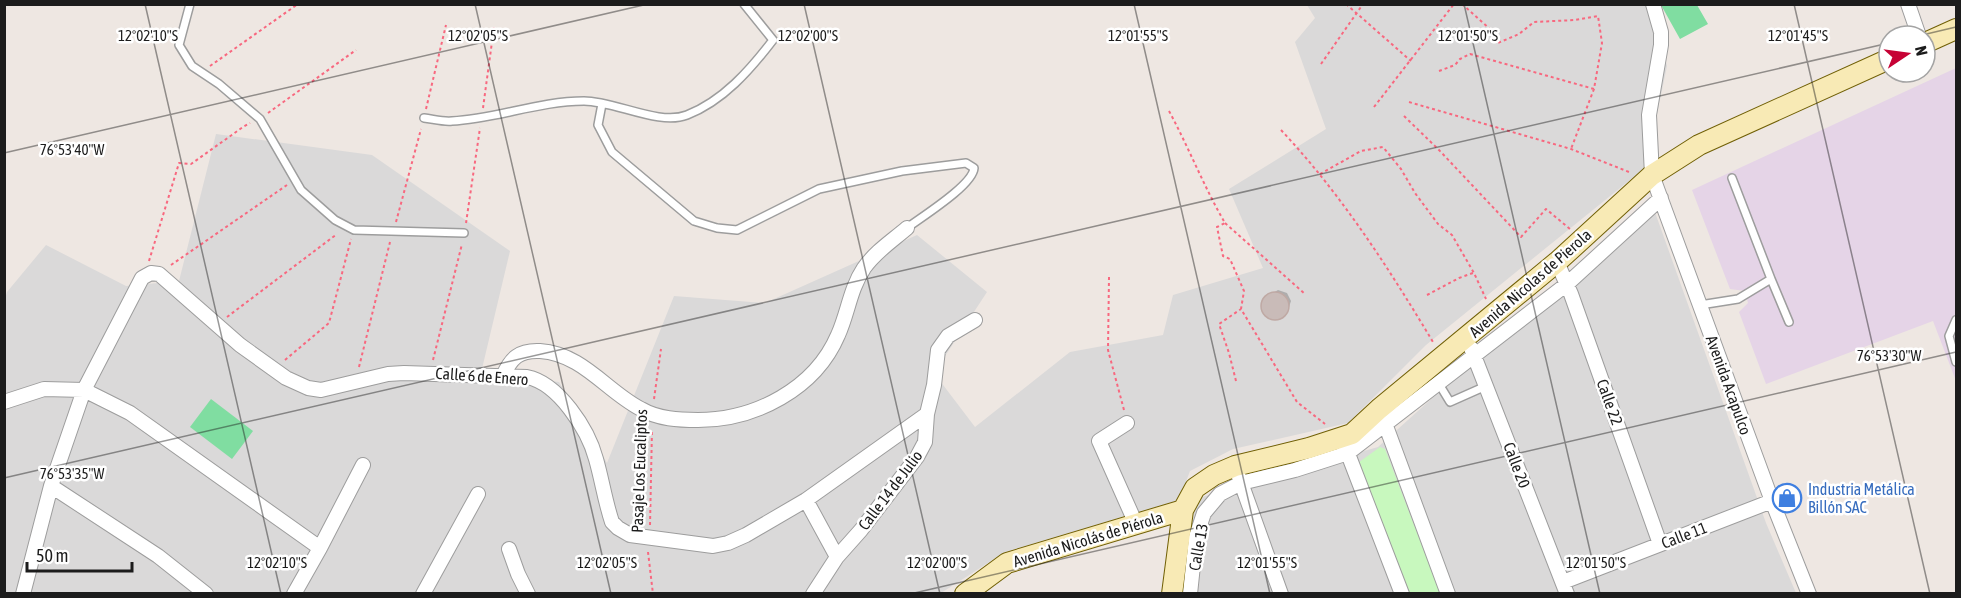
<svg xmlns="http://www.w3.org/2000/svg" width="1961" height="598" viewBox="0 0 1961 598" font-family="'Asap Condensed',sans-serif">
  <rect width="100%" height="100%" fill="#eee7e2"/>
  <path fill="#dad9d9" d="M1307,5H1652L1667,66L1646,167L1426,345L1348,423L1233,449L1190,471L1179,500L1005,552L941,593L5,594L4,302L7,292L46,245L126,286L179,281L216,134L372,155L510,251L481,373L559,382L607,463L674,296L765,303L917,235L987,292L934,373L975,427L1070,352L1163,335L1173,295L1263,268L1229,189L1326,129L1295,42L1315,18Z
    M1651,201L1766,523L1796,593L1185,594L1195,499L1378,447Z"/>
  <path fill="#e5d4e7" d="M1956,68V381L1933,321L1766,384L1739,312L1748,303L1745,291L1730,289L1692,190Z"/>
  <path fill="#c8f8be" d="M1380,447L1385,449L1440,593H1404L1355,465Z"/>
  <path fill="#80dda1" d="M1661,5H1697L1708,24L1680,39Z
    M211,399L253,431L232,459L190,427Z"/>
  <path fill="#0003" d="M1278,290L1287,293L1291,301L1288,310L1277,318L1268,316L1263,308L1265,298Z"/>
  <path fill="#c9bbb8" stroke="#bfa9a4" stroke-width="1.5" d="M1261 306a14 14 0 1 1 28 0a14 14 0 1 1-28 0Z"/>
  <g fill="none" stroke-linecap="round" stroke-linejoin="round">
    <g stroke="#9d9d9d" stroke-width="10">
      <path id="lane" d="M190,4L179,45L192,66L219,84L260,119L301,190L335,220L354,230L464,233
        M602,104L598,125L612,152L694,221L717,228L737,230L819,189L902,171L966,163L974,168C973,185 923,216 907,228
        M424,118C433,119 443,122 452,121C496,119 539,101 584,101C615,101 659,126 687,115C723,101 750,70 773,40L744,4
        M1771,279L1789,322
        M1700,305L1738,299L1771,279L1732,178
        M1956,320L1949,336L1956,362
        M1439,384L1450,402L1486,386"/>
    </g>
    <g stroke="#9d9d9d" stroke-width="16">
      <path id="street" d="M1653,4L1661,32V45L1649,115L1652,175L1772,501L1809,594
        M1908,4L1919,36
        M1557,262L1571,294L1660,544
        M1471,348L1567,594
        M503,376C511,358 519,350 540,351C583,354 606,391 641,409C658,419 679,420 698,420C755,420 815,389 838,335C848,313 850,289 864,268C876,251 892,241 907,228
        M4,402L44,389L84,390L130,413L320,548L294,594
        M1383,418L1448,594
        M1127,423L1099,441L1136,524
        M1345,446L1402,594
        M1239,477L1281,594
        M51,486L158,556L206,594
        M806,500L837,557
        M320,548L363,465
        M509,549L518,574L528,594
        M1563,582L1772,501
        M23,594L51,486L84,390L142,278L151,273L159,274L240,345L286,378L308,388L321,390L388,374L404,373L527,377C558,383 588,429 596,459C602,480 605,501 612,522L618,528L630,535L713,546L728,543L746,535L806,500L927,414
        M423,594L478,494
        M813,594L837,557L861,530L917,457L925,442L927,414L934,385L938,350L948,336L975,320
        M1190,594L1196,537L1204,513L1220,494L1241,483L1295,470L1348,453L1567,284L1661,198"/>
    </g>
    <g stroke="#716006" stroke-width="22">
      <path id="secondary" d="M1925,43L1956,29
        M965,594L1007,563L1183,510
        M1172,594L1183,510L1195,488L1214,475L1235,466L1309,448L1352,434L1379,409L1557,262L1652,175L1699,145L1889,59"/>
    </g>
    <path stroke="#f8687f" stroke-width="2" stroke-dasharray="3 3" stroke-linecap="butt" d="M1346,4L1411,61
      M1462,4L1491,30L1498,43L1519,34L1534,22L1575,20L1598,16L1602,43L1594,89L1571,149
      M1321,64L1363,4
      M210,66L298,4
      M1439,71L1455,65L1460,59L1470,54L1594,89
      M1409,102L1571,149L1629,172
      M1374,107L1454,4
      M483,108L494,27
      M426,109L446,25
      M1169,111C1189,148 1204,187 1225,223L1217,227L1223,256L1230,259L1244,291L1241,309L1297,402L1325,424
      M268,113L356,50
      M1404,116L1439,150L1521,237L1546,209L1570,229
      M1281,130C1341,194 1388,267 1433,342
      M1320,174L1361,151L1383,147L1401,169L1415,193L1438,224L1452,235L1474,273L1486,299
      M396,222L421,129
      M466,223L480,128
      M1225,223L1304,293
      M149,261L179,163L191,164L243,127L250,123
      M171,265L287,185
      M1109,277L1108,350L1124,410
      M1427,295L1459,278L1473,273
      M227,317L337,234
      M285,360L329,323L351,239
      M433,360L462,244
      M359,367L390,242
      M1236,381L1229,353L1219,324L1241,309
      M654,399L661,349
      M650,525L652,429
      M648,552L653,594"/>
    <use href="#lane" stroke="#fff" stroke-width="7"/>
    <use href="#street" stroke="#fff" stroke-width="14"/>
    <use href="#secondary" stroke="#f8eab5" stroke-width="20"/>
  </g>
  <path fill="none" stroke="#1c1c1c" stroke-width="1.5" stroke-opacity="0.45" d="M145,4L281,594M475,4L611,594M804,4L940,594M1134,4L1270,594M1464,4L1600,594M1794,4L1930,594M1918,36L1956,27M4,153L648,4M4,478L1889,43M910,594L1956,352"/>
  <defs>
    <g id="shop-ring" transform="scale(1.5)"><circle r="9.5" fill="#fff" stroke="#3f7fe0" stroke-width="1.5"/><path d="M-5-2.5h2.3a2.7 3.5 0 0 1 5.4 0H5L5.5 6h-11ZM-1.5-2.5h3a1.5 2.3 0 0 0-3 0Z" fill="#3f7fe0"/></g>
  </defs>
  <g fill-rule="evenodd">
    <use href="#shop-ring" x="1787" y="498"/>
  </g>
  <g text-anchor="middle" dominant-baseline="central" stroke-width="5" stroke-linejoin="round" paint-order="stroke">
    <g font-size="16" fill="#1c1c1c" stroke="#fff">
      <text transform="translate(1530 283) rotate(-41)">Avenida Nicolas de Pierola</text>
      <text transform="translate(482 376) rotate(4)">Calle 6 de Enero</text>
      <text transform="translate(1729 385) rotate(70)">Avenida Acapulco</text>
      <text transform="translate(1610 402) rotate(70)">Calle 22</text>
      <text transform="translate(1517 465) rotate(69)">Calle 20</text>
      <text transform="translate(639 471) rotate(-88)">Pasaje Los Eucaliptos</text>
      <text transform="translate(890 490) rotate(-53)">Calle 14 de Julio</text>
      <text transform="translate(1684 535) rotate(-21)">Calle 11</text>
      <text transform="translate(1088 539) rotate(-17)">Avenida Nicolás de Piérola</text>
      <text transform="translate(1198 547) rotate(-80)">Calle 13</text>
    </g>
    <g font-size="16" fill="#366cbe" stroke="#fff" text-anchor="start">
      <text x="1808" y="489">Industria Metálica<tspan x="1808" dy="18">Billón SAC</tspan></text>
    </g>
  </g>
  <g font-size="15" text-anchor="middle" fill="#1c1c1c" stroke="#fff" stroke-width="5" stroke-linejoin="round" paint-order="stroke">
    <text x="148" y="41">12°02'10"S</text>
    <text x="478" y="41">12°02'05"S</text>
    <text x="808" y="41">12°02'00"S</text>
    <text x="1138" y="41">12°01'55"S</text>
    <text x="1468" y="41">12°01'50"S</text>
    <text x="1798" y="41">12°01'45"S</text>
    <text x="72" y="155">76°53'40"W</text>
    <text x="1889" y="361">76°53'30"W</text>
    <text x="72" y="479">76°53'35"W</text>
    <text x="277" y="568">12°02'10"S</text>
    <text x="607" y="568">12°02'05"S</text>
    <text x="937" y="568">12°02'00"S</text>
    <text x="1267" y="568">12°01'55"S</text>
    <text x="1596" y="568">12°01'50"S</text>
  </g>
  <rect width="1961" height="598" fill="none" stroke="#1c1c1c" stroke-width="12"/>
  <g transform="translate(1907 54) rotate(77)"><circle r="28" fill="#ffffff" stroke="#a4a4a4" stroke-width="1.5"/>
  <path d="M0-4.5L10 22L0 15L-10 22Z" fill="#c60235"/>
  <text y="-9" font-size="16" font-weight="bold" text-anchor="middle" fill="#1c1c1c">N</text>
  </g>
  <path d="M27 562v9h105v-9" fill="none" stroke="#1c1c1c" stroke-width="3"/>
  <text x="36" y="562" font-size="18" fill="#1c1c1c" stroke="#ffffff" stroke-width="4.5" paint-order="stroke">50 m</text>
</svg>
